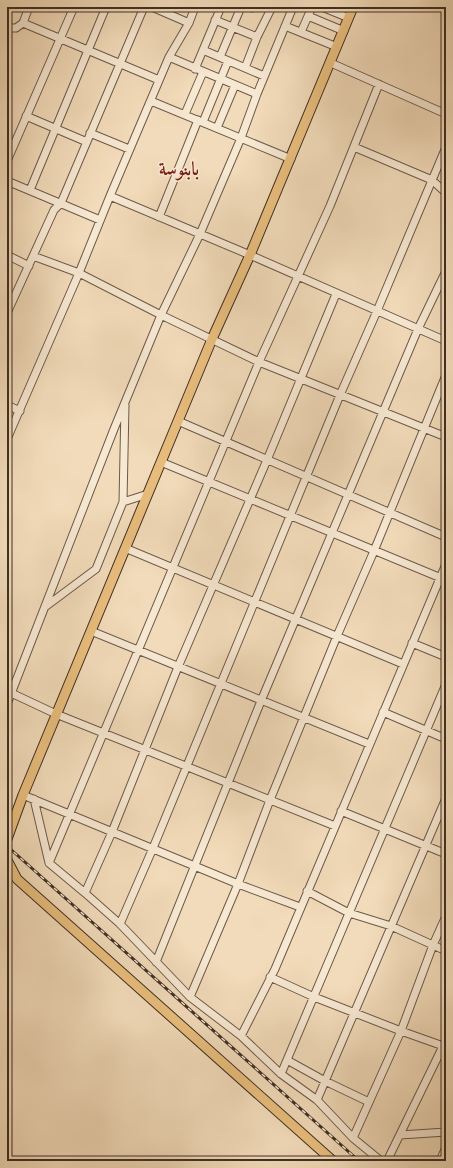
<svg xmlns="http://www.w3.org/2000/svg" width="453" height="1168" viewBox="0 0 453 1168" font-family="Vollkorn,Amiri,serif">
  <rect width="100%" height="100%" fill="#f2dbba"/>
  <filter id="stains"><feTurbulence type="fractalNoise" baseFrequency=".005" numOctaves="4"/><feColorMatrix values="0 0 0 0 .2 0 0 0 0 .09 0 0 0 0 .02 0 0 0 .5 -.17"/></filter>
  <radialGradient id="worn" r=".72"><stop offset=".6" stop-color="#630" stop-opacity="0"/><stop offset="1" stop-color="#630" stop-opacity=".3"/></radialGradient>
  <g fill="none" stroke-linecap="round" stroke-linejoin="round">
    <g stroke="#6c5a4a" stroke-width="9">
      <path id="minor" d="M152,7L189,23
        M250,7L252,8
        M322,7L349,18
        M308,16L344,31
        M215,20L257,37
        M23,23L29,7
        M285,26L337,47
        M7,28H16L23,23L159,80
        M301,32L312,7
        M203,50L264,76
        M169,57L257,94
        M220,57L241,7
        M331,63L446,114
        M245,68L257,37L272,7
        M195,69L221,7
        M151,101L291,159
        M185,114L203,72
        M26,116L87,142
        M203,122L228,61
        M217,128L235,85
        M90,133L129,149
        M354,147L432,180L446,193
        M7,161L74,7
        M7,181L100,220
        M30,190L106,7
        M110,196L250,255L446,341
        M159,217L198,120
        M7,255L29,266
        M33,256L79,273L161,315L259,362L446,437
        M7,313L54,210L61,203L144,7
        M7,405L20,411
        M178,421L446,537
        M7,439L79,273L110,196L169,57L189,23L195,7
        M161,462L441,578
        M123,502L148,494
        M125,548L403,664
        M45,607L96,569L123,502L125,405
        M91,631L369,744
        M412,643L446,657
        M7,691L56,714L335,826
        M7,704L114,429L161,315L200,234L241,138L257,94L293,7
        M383,712L446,739
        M23,795L238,884L300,907
        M34,799L49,863L85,893L120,924L190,997L241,1036L281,1074L317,1100L353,1138L381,1161
        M341,811L446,854
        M49,863L259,362L330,206L379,84
        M307,891L349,913L391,926L446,951
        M85,893L112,832L178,667L267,460L336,294
        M120,924L153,848L340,395L377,311L446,147
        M156,962L261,701L418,329L446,271
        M270,977L314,997L401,1031L446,1047
        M190,997L238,884L270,800L337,636L374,551L446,375
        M241,1036L275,969L446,564
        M287,1060L325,1081L369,1102
        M281,1074L446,684
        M317,1100L446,798
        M400,1135L446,1132
        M353,1138L401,1031L433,945L446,916
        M387,1161L446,1040
        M440,1161L446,1147"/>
    </g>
    <g stroke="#3f2f24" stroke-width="11">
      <path id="major" d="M7,839L23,795L178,421L212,339L250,255L353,7
        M7,860L17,879L333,1161"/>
    </g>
    <use href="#minor" stroke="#f7e8d2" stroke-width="7"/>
    <use href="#major" stroke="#e9be7d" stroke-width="9"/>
    <g stroke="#3f2f24" stroke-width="3">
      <path id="rail" d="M7,846L359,1161"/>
    </g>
    <use href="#rail" stroke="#f7e8d2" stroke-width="1.5" stroke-dasharray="4.5" stroke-linecap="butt"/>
  </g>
  <g text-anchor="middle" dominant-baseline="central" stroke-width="3" stroke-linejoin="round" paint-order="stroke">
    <g font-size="19" font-weight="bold" fill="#7a1f14" stroke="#f7e8d2">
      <text x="179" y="170">بابنوسة</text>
    </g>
  </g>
  <rect width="453" height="1168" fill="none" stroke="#f2dbba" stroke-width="24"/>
  <rect x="8" y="8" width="437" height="1152" fill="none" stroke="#3f2f24" stroke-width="2"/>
  <rect x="12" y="12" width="429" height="1144" fill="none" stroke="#3f2f24"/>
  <rect width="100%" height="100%" filter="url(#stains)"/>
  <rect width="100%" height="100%" fill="url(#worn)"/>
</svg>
